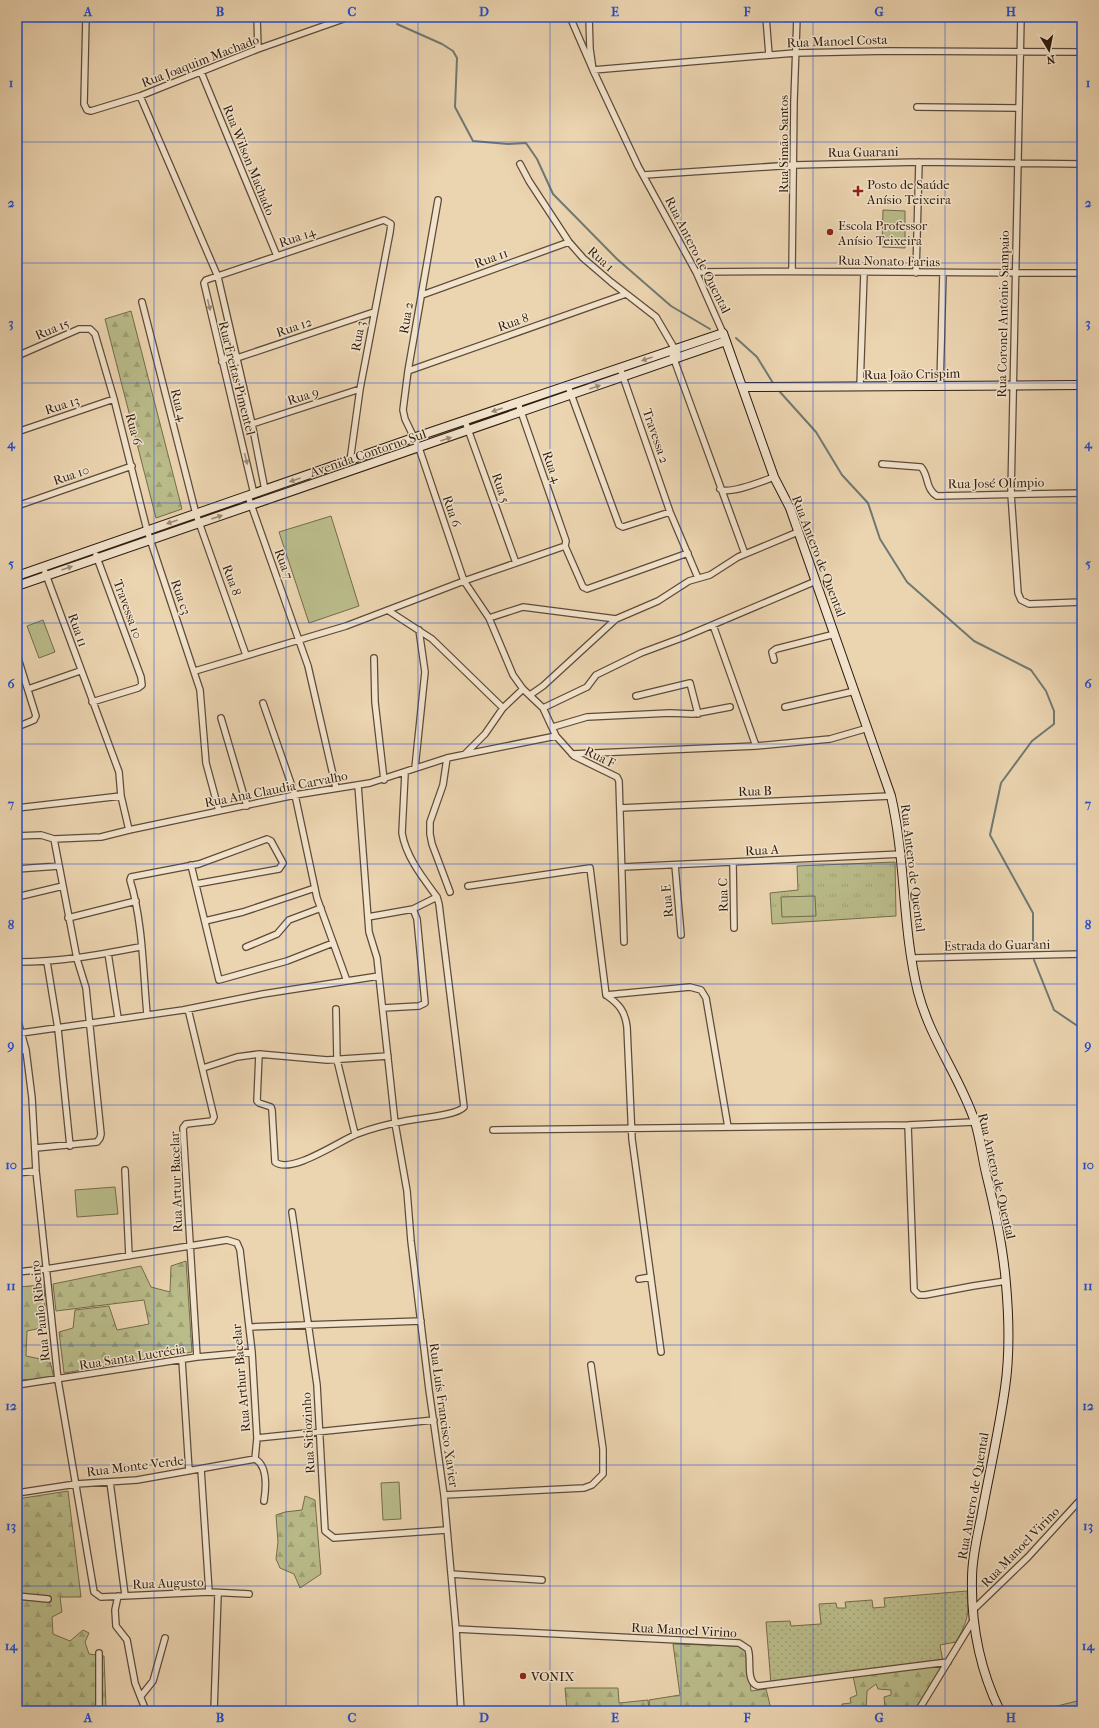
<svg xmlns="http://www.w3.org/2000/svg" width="1099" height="1728" viewBox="0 0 1099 1728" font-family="'IM FELL French Canon',serif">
  <defs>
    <pattern id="grass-dots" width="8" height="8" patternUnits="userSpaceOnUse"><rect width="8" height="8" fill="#babc8a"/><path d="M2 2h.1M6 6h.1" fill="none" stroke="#a0a176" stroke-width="1.8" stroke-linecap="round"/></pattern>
    <pattern id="forest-firs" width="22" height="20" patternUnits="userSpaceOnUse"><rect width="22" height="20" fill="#babc8a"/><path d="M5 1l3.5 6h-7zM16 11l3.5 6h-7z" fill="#a0a176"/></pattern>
    <pattern id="park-tufts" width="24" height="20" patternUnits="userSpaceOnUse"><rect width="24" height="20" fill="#babc8a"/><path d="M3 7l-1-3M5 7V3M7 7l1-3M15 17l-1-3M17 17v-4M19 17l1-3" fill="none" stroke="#a0a176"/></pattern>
  </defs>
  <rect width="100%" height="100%" fill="#ebd4b0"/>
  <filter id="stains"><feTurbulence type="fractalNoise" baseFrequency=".005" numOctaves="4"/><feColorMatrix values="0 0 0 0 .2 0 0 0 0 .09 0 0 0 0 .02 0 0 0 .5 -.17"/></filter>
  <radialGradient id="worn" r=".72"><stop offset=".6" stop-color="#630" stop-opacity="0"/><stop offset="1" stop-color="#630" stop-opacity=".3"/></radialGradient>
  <path fill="url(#grass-dots)" stroke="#746c4c" d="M967,1591C969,1616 968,1620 956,1642L940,1645L943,1662L771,1684L766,1622L790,1621L791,1626L821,1624L819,1604L836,1603L837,1608H846L845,1602L872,1600L873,1608L885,1607L884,1598Z"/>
  <path fill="url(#forest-firs)" stroke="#746c4c" d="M131,311L182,509L156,518L105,319Z
    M186,1261L192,1352L64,1373L59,1332L73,1328L75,1310L109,1306L117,1330L149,1324L144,1300L56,1311L53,1284L141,1266L151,1287L170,1292L171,1266Z
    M44,1285L46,1327L27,1331L26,1356L50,1361L54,1379L17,1380V1287Z
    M68,1491L81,1597H60L62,1612L52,1617L53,1634L70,1641L83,1630L89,1633L85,1642L89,1654L104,1656L106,1708L123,1706L122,1711H17V1499Z
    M305,1496L315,1500L321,1574L300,1588L294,1574L280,1568L276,1559L278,1542L276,1515L285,1512L302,1510Z
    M673,1644L740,1646L746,1651L751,1691L766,1689L771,1709L764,1711H650L649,1700L680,1695Z
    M944,1665L916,1711H873L885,1708L884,1697L891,1695V1690L878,1689L876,1684L867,1691L866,1711H843L842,1704L851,1703L850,1698L857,1695L853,1676Z
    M565,1688H618L619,1703L648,1700L649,1711H567Z"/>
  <path fill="url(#park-tufts)" stroke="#746c4c" d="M895,862L896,916L772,924L770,893L798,890L797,866Z"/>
  <path fill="#babc8a" stroke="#746c4c" d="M883,210L905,211V248L882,247Z
    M331,516L359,606L309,623L279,532Z
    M43,620L55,652L39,658L27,626Z
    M815,896L816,916L782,917L781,897Z
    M115,1187L118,1214L77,1217L75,1190Z
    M399,1482L401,1519L383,1520L381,1483Z
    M1081,1700L1082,1711H1054L1053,1707Z"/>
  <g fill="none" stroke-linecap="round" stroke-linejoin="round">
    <path stroke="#6f7971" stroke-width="2" d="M397,24L442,44L453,51L457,58L455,107L473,141L508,144L526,143L537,159L553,194L617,259L671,306L710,329
      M736,338L757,357L773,383
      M780,392L816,432L842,475L868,503L880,539L907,582L974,641L1031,670L1046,691L1054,711V724L1032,741L1001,783L990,835L1033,913V946
      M1034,960L1054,1010L1082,1029"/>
    <g stroke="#5e4b37" stroke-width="8">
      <path id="street" d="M86,17L84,104L87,110L91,111L140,96L258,49L349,17
        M257,17L258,49
        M570,17L593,70L795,53L889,51L1082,52
        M589,17L590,49L593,70L638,166L696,272L723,333
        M766,17L769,55
        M1021,17L1011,494L1018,593L1021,600L1029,604L1082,602
        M201,72L277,256
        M140,96L218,277L252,424L265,490
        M917,107L1018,108
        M520,164L529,181L569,242L583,258L611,282L656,317L680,358
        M644,175L794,165L919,162L1082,164
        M438,200L408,371L403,410L405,419L419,448L464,581L489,618L513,675L523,689L543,708L556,736L574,756L617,777L619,781L624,942
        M792,271L794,101L797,17
        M696,272C824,270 953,273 1082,273
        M916,273L919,162
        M422,295L569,242
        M142,302L196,514L246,655
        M671,351L745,554
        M17,356L79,329H90L95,334L114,399L147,530L200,690L206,763L219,811
        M222,362L228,356L237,358L374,312
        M620,368L670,512L698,578
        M408,371L626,294
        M940,385L943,273
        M568,386L619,525L623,527L670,512
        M860,386L864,273
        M465,421L516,563
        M252,424L360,389
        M17,432L114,399
        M882,464L921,467C929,475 925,489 937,496L1082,493
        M720,489C729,495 763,481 774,477
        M254,494L204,283L206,280L384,220L391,224L390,232L360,389L350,461
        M248,496L308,666L336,788
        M17,506L132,466
        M565,546L583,587L587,589L688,553
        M45,572L119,772L121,796L129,830L295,795L370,783L447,758L556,736
        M389,611L432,639L503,708
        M489,618L523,607L616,619
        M713,625L756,746
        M17,655L36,716L34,720L17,727
        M374,658L375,702L384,780
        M774,660L772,652L776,649L835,634
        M195,671L346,626L464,581L565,546L566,541L518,403
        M28,689L80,671
        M530,695L543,686L616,619L658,601L689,581L710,575L738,557L798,532
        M636,696L690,683L698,714
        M92,702L138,688L142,685L141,677L96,555
        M263,703L295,795L317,898L347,981
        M785,707L855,691
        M543,708L587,687L596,675L641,653L684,637L816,581
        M221,718L247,806
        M553,727L587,717L670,713L693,714L730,707
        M465,754L485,734L503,708L523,689
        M572,754L756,746L830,739L868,728
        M447,758L443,785L430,822V834L432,844L450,892
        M415,768L425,672L419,630
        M358,785L369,932L377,958L395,1123L407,1191L411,1241L429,1390L444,1495L456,1629L461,1711
        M17,808L121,796
        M620,808L891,796
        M17,836L41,835L54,839
        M733,862L734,928
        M191,865L219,980L287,961L333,943
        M675,865L681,935
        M623,867L902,854
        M17,869L59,866
        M468,886L590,868L606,995C619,1004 625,1011 627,1027L632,1139L661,1352
        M17,897L63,886
        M413,909L437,897
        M368,917L413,909L417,919L425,1003L419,1006L383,1008
        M68,918L136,901
        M205,921L243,912L315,888
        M246,947L277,934L289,920L321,908
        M108,953L118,1018
        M912,958L1082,954
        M17,962C60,962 98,955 140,947
        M47,962L58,1029L70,1146
        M606,995L690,987L701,990L706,998L728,1127
        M188,1009L214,1117L212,1121L186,1124L183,1128L197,1357
        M336,1009L337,1060L355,1134
        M147,1014C143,971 143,922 130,880L131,877L199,864L267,839L271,841L283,863L279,869L196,884
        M17,1018L26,1050L32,1098L36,1171L58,1380L94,1592L101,1597L209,1592L249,1594
        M21,1033L183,1010L263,994L379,976
        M17,1051L26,1050
        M259,1054L257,1101L259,1103L271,1107L272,1110L275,1162C291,1175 341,1140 357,1134C372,1128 389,1124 405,1121C418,1118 456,1116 464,1107L439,904L437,897C423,878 406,857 402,833L405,773
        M203,1068L237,1057L259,1054L327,1060L388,1056
        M908,1125L914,1290L919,1295H925L973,1286L1006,1281
        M493,1130L908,1125L974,1122
        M36,1148L97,1142L100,1138L101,1134L86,988L77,959L54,839L101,837L129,830
        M125,1170L129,1256
        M17,1173L36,1171
        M292,1212L317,1385L325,1531L334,1538L446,1530
        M17,1272L46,1269L227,1240L237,1243L240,1250L252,1352L257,1438L255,1459C268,1466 266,1488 264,1501
        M639,1279L651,1277
        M249,1327L421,1321
        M182,1360L189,1471
        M17,1385L197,1357L252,1352
        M257,1438L434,1420
        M201,1469L209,1592
        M110,1482L125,1595
        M17,1493L76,1484L137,1480L255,1459
        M444,1495L584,1488L592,1485L603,1474V1449L591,1365
        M451,1574L542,1580
        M17,1596L48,1599
        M118,1596L115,1610L116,1626L127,1640L135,1683L146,1711
        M973,1610L1028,1557L1082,1498
        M456,1629L739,1643L748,1649C752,1659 745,1682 758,1686L948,1662
        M99,1653V1711
        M141,1696L153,1681L165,1638
        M214,1711L218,1594
        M918,1711L974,1619"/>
    </g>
    <g stroke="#2f1d0f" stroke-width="10">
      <path id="secondary" d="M743,387L1082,385
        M17,576L413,438L723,333L774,477L790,508L891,796C906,861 902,928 918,992C930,1039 960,1077 975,1122C980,1138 982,1156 986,1173C995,1209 1003,1246 1006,1284C1009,1318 1010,1354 1005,1388C999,1431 989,1474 981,1518C977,1537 972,1558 972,1578C971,1623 980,1670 1000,1711
        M17,586L726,341"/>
    </g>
    <use href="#street" stroke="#f2e3cc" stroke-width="5.5"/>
    <use href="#secondary" stroke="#f2e3cc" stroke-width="8"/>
  </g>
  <defs><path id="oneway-solid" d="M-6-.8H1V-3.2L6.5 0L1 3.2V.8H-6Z"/></defs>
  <g fill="#9a8a77">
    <use href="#oneway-solid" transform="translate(209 305) rotate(76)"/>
    <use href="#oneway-solid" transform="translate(647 359) rotate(161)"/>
    <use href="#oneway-solid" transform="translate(595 387) rotate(-19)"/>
    <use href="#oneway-solid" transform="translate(497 410) rotate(161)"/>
    <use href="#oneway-solid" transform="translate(446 439) rotate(-19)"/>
    <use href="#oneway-solid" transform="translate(246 459) rotate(76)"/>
    <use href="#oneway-solid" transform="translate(295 480) rotate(161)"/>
    <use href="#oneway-solid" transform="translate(217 517) rotate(-19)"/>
    <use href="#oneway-solid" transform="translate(172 522) rotate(161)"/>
    <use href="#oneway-solid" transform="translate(67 568) rotate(-19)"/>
  </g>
  <path fill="none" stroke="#1d4ed8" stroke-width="1" stroke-opacity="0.55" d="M154,17V1711M286,17V1711M418,17V1711M550,17V1711M681,17V1711M813,17V1711M945,17V1711M17,142H1082M17,263H1082M17,383H1082M17,503H1082M17,623H1082M17,744H1082M17,864H1082M17,984H1082M17,1105H1082M17,1225H1082M17,1345H1082M17,1465H1082M17,1586H1082"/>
  <g fill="#8f2418" stroke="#f2e3cc" stroke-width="1.5">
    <path d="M856 185h4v4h4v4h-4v4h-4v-4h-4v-4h4z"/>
    <circle cx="830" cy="232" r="4"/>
    <circle cx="523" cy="1676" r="4"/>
  </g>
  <g text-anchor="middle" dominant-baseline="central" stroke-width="3" stroke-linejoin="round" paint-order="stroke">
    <g font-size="13" fill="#2f1d0f" stroke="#f2e3cc">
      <text transform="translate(837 41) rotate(-2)">Rua Manoel Costa</text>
      <text transform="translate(200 61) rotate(-21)">Rua Joaquim Machado</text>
      <text transform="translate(783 144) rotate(-90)">Rua Simão Santos</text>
      <text transform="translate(863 152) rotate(-1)">Rua Guarani</text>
      <text transform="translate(249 160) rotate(68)">Rua Wilson Machado</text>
      <text transform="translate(297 237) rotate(-19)">Rua 14</text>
      <text transform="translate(698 255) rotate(63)">Rua Antero de Quental</text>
      <text transform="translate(491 258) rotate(-20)">Rua 11</text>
      <text transform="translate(601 259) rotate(42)">Rua 1</text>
      <text transform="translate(889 261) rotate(1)">Rua Nonato Farias</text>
      <text transform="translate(1003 314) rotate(-89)">Rua Coronel Antônio Sampaio</text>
      <text transform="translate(406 318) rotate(-80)">Rua 2</text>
      <text transform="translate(513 322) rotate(-19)">Rua 8</text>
      <text transform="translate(294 327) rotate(-19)">Rua 12</text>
      <text transform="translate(52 329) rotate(-23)">Rua 15</text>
      <text transform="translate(358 336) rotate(-80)">Rua 3</text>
      <text transform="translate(912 374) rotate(-1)">Rua João Crispim</text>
      <text transform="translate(237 378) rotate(76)">Rua Freitas Pimentel</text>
      <text transform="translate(303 396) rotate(-18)">Rua 9</text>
      <text transform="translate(62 405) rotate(-18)">Rua 13</text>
      <text transform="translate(179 405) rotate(76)">Rua 4</text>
      <text transform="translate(134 429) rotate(75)">Rua 6</text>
      <text transform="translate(656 436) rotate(71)">Travessa 2</text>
      <text transform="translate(368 453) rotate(-19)">Avenida Contorno Sul</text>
      <text transform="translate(552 467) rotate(71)">Rua 4</text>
      <text transform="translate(71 475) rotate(-19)">Rua 10</text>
      <text transform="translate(996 483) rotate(-1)">Rua José Olímpio</text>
      <text transform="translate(501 488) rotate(71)">Rua 5</text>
      <text transform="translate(452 511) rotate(71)">Rua 6</text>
      <text transform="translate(819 556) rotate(69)">Rua Antero de Quental</text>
      <text transform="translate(284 564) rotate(70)">Rua 7</text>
      <text transform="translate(232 580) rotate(70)">Rua 8</text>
      <text transform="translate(181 597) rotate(71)">Rua c3</text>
      <text transform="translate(128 609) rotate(70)">Travessa 10</text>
      <text transform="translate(78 630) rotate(70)">Rua 11</text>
      <text transform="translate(600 757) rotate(26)">Rua F</text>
      <text transform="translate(276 789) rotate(-11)">Rua Ana Claudia Carvalho</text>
      <text transform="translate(755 791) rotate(-2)">Rua B</text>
      <text transform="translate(762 850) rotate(-3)">Rua A</text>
      <text transform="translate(913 868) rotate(83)">Rua Antero de Quental</text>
      <text transform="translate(723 895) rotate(-91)">Rua C</text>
      <text transform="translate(667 901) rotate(-95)">Rua E</text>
      <text transform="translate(997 945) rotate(-1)">Estrada do Guarani</text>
      <text transform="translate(997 1176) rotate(77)">Rua Antero de Quental</text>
      <text transform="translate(176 1182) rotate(-92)">Rua Artur Bacelar</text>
      <text transform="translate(40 1311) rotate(-96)">Rua Paulo Ribeiro</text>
      <text transform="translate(132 1357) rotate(-9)">Rua Santa Lucrécia</text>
      <text transform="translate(241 1378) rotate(-95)">Rua Arthur Bacelar</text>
      <text transform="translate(444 1415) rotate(82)">Rua Luís Francisco Xavier</text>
      <text transform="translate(308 1433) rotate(-93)">Rua Sitiozinho</text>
      <text transform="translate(135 1466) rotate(-7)">Rua Monte Verde</text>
      <text transform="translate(973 1496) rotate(-80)">Rua Antero de Quental</text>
      <text transform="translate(1020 1547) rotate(-46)">Rua Manoel Virino</text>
      <text transform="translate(168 1583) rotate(-2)">Rua Augusto</text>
      <text transform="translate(684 1630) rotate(3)">Rua Manoel Virino</text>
    </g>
    <g font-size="13" fill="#2f1d0f" stroke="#f2e3cc" text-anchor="start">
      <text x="867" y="184">Posto de Saúde<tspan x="867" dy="15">Anísio Teixeira</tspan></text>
      <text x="838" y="225">Escola Professor<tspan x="838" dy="15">Anísio Teixeira</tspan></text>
      <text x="531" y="1676">VONIX</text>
    </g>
  </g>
  <rect width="1099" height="1728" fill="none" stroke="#ebd4b0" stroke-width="44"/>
  <g transform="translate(1049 50) rotate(170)" stroke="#f2e3cc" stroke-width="3" paint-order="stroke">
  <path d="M0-3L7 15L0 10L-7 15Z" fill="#2f1d0f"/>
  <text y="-6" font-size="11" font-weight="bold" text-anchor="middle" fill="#2f1d0f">N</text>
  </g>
  <rect x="22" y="22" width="1055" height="1684" fill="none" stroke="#1d4ed8" stroke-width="1.5"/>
  <g font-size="13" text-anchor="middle" font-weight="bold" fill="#1d4ed8">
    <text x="88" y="16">A</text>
    <text x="220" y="16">B</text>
    <text x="352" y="16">C</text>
    <text x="484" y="16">D</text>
    <text x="615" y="16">E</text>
    <text x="747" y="16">F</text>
    <text x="879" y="16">G</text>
    <text x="1011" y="16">H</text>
    <text x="11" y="87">1</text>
    <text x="1088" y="87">1</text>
    <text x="11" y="207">2</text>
    <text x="1088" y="207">2</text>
    <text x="11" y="327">3</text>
    <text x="1088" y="327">3</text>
    <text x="11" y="448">4</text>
    <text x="1088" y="448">4</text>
    <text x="11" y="568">5</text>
    <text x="1088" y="568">5</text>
    <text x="11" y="688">6</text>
    <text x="1088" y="688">6</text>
    <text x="11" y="808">7</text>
    <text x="1088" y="808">7</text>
    <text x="11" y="929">8</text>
    <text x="1088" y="929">8</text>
    <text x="11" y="1049">9</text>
    <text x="1088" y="1049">9</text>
    <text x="11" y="1169">10</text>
    <text x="1088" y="1169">10</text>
    <text x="11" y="1290">11</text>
    <text x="1088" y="1290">11</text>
    <text x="11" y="1410">12</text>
    <text x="1088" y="1410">12</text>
    <text x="11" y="1530">13</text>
    <text x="1088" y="1530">13</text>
    <text x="11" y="1650">14</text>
    <text x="1088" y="1650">14</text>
    <text x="88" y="1722">A</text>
    <text x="220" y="1722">B</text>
    <text x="352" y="1722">C</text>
    <text x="484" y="1722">D</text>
    <text x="615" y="1722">E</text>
    <text x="747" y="1722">F</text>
    <text x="879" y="1722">G</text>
    <text x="1011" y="1722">H</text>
  </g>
  <rect width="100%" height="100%" filter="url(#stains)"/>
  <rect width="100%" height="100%" fill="url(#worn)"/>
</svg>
